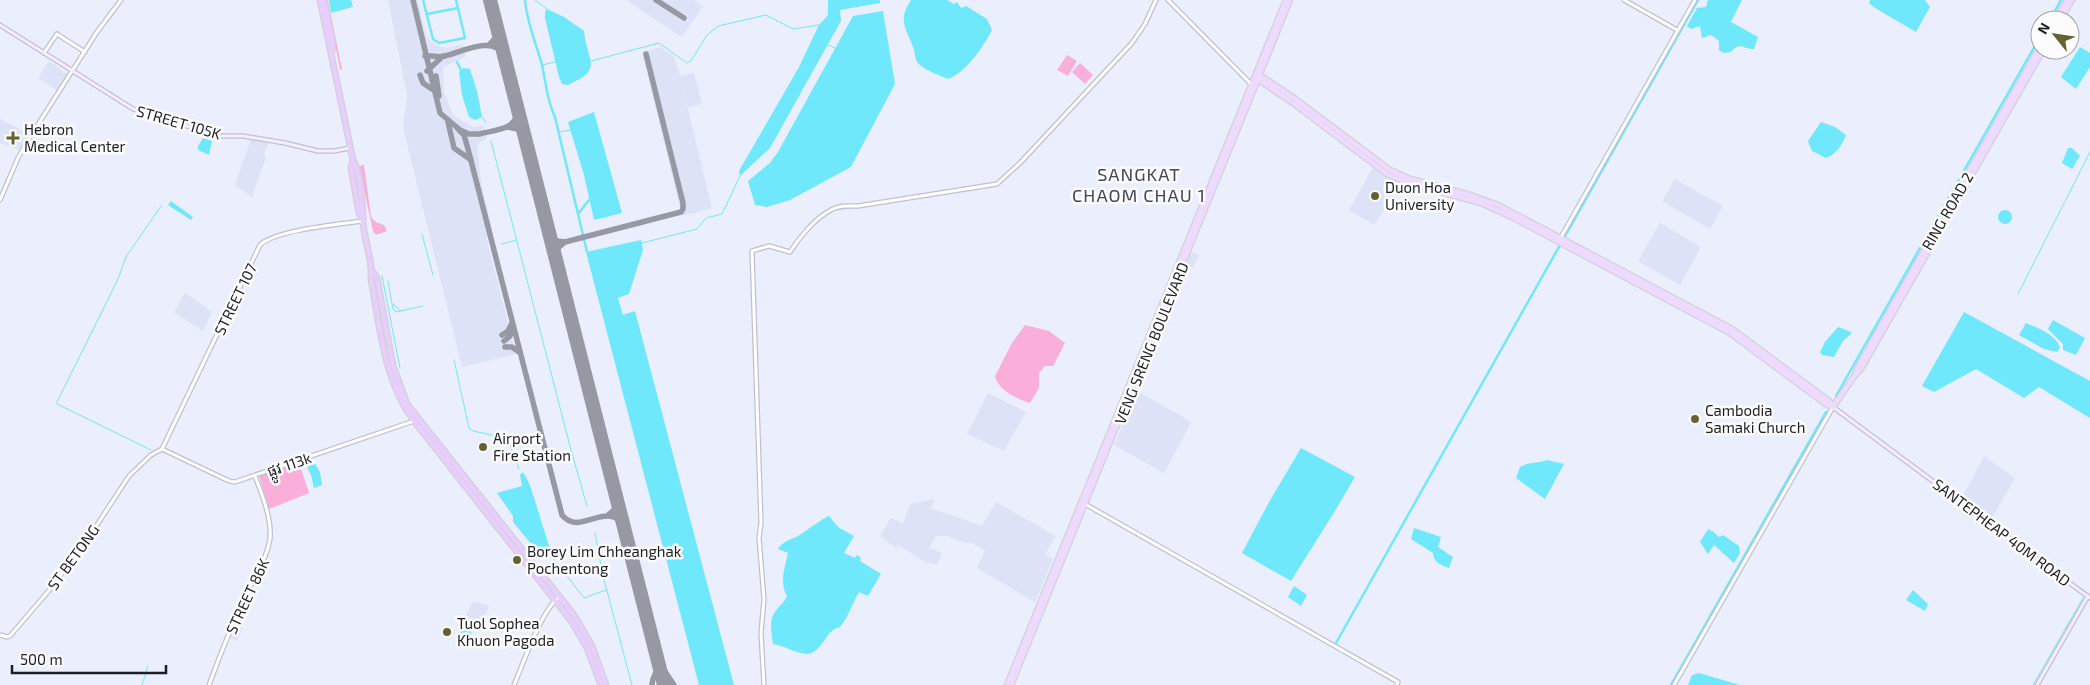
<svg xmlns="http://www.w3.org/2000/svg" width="2090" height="685" viewBox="0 0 2090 685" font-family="'Exo 2','Noto Sans Khmer',sans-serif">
  <rect width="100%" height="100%" fill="#ebeefd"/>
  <path fill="#dee2f7" d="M388,0H418L426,36L435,45L447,48L463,44L466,57L443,67L444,92L453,115L473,127L484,125L487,138L477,145L481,182L493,234L486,237L516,354L462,367L403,127L407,95Z
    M626,0H694L703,6L682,37Z
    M660,47L674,56L680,76L694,73L702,104L688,107L682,85L712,208L682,216L642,52Z
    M49,61L69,75L58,91L38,78Z
    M0,119L29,134L19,150L0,143Z
    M251,139L269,142L264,154L266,157L252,197L235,185Z
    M1373,167L1401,183L1374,225L1349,210Z
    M1675,179L1723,206L1710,229L1662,201Z
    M1660,223L1701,247L1680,285L1638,261Z
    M1188,250L1199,255L1193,268L1182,263Z
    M185,293L212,312L203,331L174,312Z
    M1137,391L1190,421L1191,423L1164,473L1114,445Z
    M988,393L1026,412L1004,451L967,434Z
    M1984,456L2015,478L1992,518L1963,496Z
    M935,499L930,508L982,526L996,502L1056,536L1045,554L1053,559L1035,602L977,568L985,550L972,543H965L947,536H936L929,548L942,553L937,565L930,562L927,563L898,545L896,548L880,536L891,518L903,524L910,504Z
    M473,601L489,606L481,625L465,617Z
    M236,624L243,627L237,641L230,638Z"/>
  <path fill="#faaeda" d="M327,0H328L342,70H340Z
    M1067,55L1077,61L1068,76L1057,70Z
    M1080,63L1093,75L1085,84L1072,72Z
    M364,165L371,217L376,222L384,225L387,231L376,235L373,231L359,166Z
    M1025,325L1049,331L1065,343L1053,366H1045L1039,373V388L1030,403C1018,399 998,391 995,376L1012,343Z
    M299,463L309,493L269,509L259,476Z"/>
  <path fill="#6fe8fc" d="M329,0H351L353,7L331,13Z
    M828,0H880V3L840,10L841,21L770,148L740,176L739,171L799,67L819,25L828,15Z
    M911,0H947L954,4L957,2L961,8L966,6L987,19L992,30C984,46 966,73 948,79C939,75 923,70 917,62C915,58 915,51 913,47C905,26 898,20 911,0Z
    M1708,0H1742L1731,22L1758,37L1754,49C1743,49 1740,41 1731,52L1723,53L1719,50V41L1711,35L1702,38L1700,26L1691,29L1687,26L1697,8L1706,7Z
    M1870,0H1925L1930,7L1916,32L1875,8L1869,3Z
    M547,9L564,17L584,31C587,62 605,69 567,85L562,84L559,77L545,18V12Z
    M883,11L895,84L851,167L790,200L767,207L755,205L748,181L770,163L778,152L853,16Z
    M2080,47L2090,53V67L2076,89L2061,77Z
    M463,68L470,69L477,91L482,117L475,120L469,117L462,95L459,72Z
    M594,112L622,213L594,220L584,175L568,122Z
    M1821,122L1835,127L1846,135C1842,145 1837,154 1826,158L1812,151L1808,141Z
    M203,138L212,141L209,155L198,150V146Z
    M2068,148H2072L2080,156L2072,169L2062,163Z
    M171,201L193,217L191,220L168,205Z
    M1998 217a7 7 0 1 1 14 0a7 7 0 1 1-14 0Z
    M641,240L643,250L629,294L618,298L623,315L635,311L734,685H699L586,252Z
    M1964,312L2090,381V418L2039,387L2024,398L1976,369L1934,392L1922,386Z
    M2053,320L2085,338L2076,355L2063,350V344L2048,329Z
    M2026,323C2037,328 2056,334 2060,348L2057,352L2044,349L2019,335Z
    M1838,327L1851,332V334L1843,341L1834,357L1822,355L1820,352L1825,342Z
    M1301,448L1355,477L1335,511L1291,581L1242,553L1268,504Z
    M1547,460L1564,464L1545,499L1516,478L1520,467C1531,461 1537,464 1547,460Z
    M314,462L320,472L322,485L314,488L311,475L306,465Z
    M523,472L530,485L551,552L542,557L513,522V516L497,493L522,486L520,475Z
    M829,516L838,527L854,536L844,553L855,558L857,555L861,558L860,561L881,574L868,596L859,592C853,602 848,618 840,627C837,629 835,628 833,630C825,636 819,654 807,654C794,653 786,646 773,644C772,634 768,621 775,612C779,605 783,605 787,596C779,583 785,567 788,553L778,549C783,541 790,540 798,536C808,530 817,522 829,516Z
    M1414,528L1441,537L1438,547L1453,557L1449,568C1441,565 1434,563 1433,553L1411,539Z
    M1708,529L1714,532L1719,537L1723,535L1739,546L1740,553L1734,563L1714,545L1708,554L1700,542Z
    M1294,586L1307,595L1301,606L1288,597Z
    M1913,590L1928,604L1925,611L1906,600Z
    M460.5 632a5.5 5.5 0 1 1 11 0a5.5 5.5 0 1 1-11 0Z
    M1699,673L1740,685H1688L1692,675Z"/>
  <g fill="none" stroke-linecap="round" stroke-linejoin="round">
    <path stroke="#6fe8fc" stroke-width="1" d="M535,0L547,9
      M828,45L835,48
      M591,61L659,43L687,63L691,61L707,35L718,26L766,15L793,29L819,25
      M542,65L555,62
      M482,117L486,123
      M558,132L571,130
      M491,141L571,450L587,506
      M422,234L433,275
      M642,243L697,229L706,218L722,214L740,176
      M502,244L516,240
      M382,276L400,368
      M388,281L393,309L396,312L423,306
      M2018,294L2090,152
      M393,304L401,311
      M454,360L469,428L473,431L506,438L509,443
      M510,446L519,469
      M151,450L57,404V402L118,279L126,257L161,206
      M595,533L603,576L632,685
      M549,553L557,564
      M564,572L584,598L606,590
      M142,685L148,666
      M2033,685L2083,598"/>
    <path stroke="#6fe8fc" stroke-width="2.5" d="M423,0L433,39L439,43L465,38L456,0
      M525,0C527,23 536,43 542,65C546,83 547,101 555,117L587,252
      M427,14L458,8
      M2050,20L2061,0
      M457,62L461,70
      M578,214L589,200
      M1836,396L2040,37
      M1336,643L1698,0
      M1671,685L1826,412"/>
    <path stroke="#9698a4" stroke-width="5.5" d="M413,0L440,113L460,130L469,134H480
      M656,0L684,18
      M489,45L497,36V25
      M425,56C432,55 438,58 445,56C462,52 493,35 504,55
      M427,71L443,56
      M420,75L423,83L435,91
      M436,76L439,96
      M448,122L454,148L471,160
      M507,127L518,129L526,139
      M458,129L464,135L468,149L562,515C580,537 604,501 623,524
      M479,134C495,130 517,130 518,110
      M549,233L557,241L565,242L681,212L683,209V203L646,54
      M556,259L558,248L565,242
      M502,335L508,331L512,323
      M504,341L510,336L513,327
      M505,347H512L519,352
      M608,515L614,510L617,502
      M658,661L674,685
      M652,685C652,677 658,672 658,663"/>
    <path stroke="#9698a4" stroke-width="14" d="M490,0L664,685"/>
    <g stroke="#bec1d3" stroke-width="5.5">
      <path id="tertiary" d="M1168,0L1252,85
        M1624,0L1677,30
        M44,53L57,34L85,52
        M0,200L18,158L30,137L97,32L121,0
        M1560,239L1695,0
        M162,449L260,245C275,230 340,224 363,221
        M162,449L229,481L235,482L414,421
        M1085,504L1398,682L1397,685
        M0,635L7,637L10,636L58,580L75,550L93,531L129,476L151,455L162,449
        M209,685C221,652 234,620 249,589C257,572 267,558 270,539C272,518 262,495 255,476
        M514,685C524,662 541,611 559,597
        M764,685L761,633L764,599L759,538L761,523L752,251L769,246L790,252C799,238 815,218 831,210C839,205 849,206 858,206L997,184L1020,163L1132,43L1145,24L1156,0
        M1674,685L1833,407"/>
    </g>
    <g stroke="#bec1d3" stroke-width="5.5">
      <path id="secondary" d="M0,25L133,109L218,136H243L285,143L318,151H334L350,148
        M1833,407L2090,598
        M2037,685L2088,596"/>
    </g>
    <g stroke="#d2d2d3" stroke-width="7">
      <path id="primary" d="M2055,20L2067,0
        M2060,20L2072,0
        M1258,74L1294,98L1390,170L1410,179L1470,195L1498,205L1732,329L1829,401L1833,407
        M1256,78L1293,103L1387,174L1408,183L1481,203L1512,217L1730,333L1827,405L1833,407
        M1856,374L1861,369L2043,50
        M1833,407L1855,375L1858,367L2040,47
        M1007,685L1286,0
        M1011,685L1290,0"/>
    </g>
    <g stroke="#d2d2d3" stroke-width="7">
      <path id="trunk" d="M320,0L353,160L351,168L359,213L362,219
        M324,0L333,44L332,51
        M353,160C362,177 362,202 363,221C364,241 373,259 371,279C380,327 384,381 414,421L572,622L587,648L601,685
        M373,272L377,278L393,366L407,404L574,615L592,646L606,685"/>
    </g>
    <use href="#tertiary" stroke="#fff" stroke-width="3"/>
    <use href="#secondary" stroke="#f7ecfe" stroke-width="3"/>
    <use href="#primary" stroke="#eedafe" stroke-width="4.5"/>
    <use href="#trunk" stroke="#e8cefe" stroke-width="4.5"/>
  </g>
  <g fill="#626330" stroke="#fcfcfc" stroke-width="2">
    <path d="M10.5 130.5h5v5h5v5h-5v5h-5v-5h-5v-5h5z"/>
    <circle cx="1375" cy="196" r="5"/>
    <circle cx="1695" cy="419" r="5"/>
    <circle cx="483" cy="447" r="5"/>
    <circle cx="517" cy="560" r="5"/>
    <circle cx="447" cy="632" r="5"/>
  </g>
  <g text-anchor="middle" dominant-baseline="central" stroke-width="5" stroke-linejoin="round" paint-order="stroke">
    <g font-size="15" fill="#1d1e25" stroke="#fcfcfc">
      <text transform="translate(179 122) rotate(16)">STREET 105K</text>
      <text transform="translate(1947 211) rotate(-60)">RING ROAD 2</text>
      <text transform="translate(235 299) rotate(-64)">STREET 107</text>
      <text transform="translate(1151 343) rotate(-68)">VENG SRENG BOULEVARD</text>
      <text transform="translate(289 464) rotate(-19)">ផ្លូវ 113k</text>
      <text transform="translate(2002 532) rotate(37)">SANTEPHEAP 40M ROAD</text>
      <text transform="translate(73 557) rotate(-54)">ST BETONG</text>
      <text transform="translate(247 596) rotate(-65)">STREET 86K</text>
    </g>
    <g font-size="15" fill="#1d1e25" stroke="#fcfcfc" text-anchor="start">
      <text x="24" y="129">Hebron<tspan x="24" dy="17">Medical Center</tspan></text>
      <text x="1385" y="187">Duon Hoa<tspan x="1385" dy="17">University</tspan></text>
      <text x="1705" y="410">Cambodia<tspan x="1705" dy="17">Samaki Church</tspan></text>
      <text x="493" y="438">Airport<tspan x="493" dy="17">Fire Station</tspan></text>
      <text x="527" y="551">Borey Lim Chheanghak<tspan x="527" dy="17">Pochentong</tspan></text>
      <text x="457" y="623">Tuol Sophea<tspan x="457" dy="17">Khuon Pagoda</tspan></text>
    </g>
    <g font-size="18" letter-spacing="1" fill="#444756" stroke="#fcfcfc">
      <text x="1139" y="174">SANGKAT<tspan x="1139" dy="21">CHAOM CHAU 1</tspan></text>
    </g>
  </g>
  <g transform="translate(2055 35) rotate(300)"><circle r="24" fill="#fcfcfc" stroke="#a3a3a6"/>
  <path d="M0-4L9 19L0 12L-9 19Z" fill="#626330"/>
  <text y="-8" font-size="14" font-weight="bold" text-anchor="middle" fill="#1d1e25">N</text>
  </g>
  <path d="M12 665v8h154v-8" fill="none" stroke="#1d1e25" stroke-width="2.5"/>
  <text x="20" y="665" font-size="15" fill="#1d1e25" stroke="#fcfcfc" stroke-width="4" paint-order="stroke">500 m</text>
</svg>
